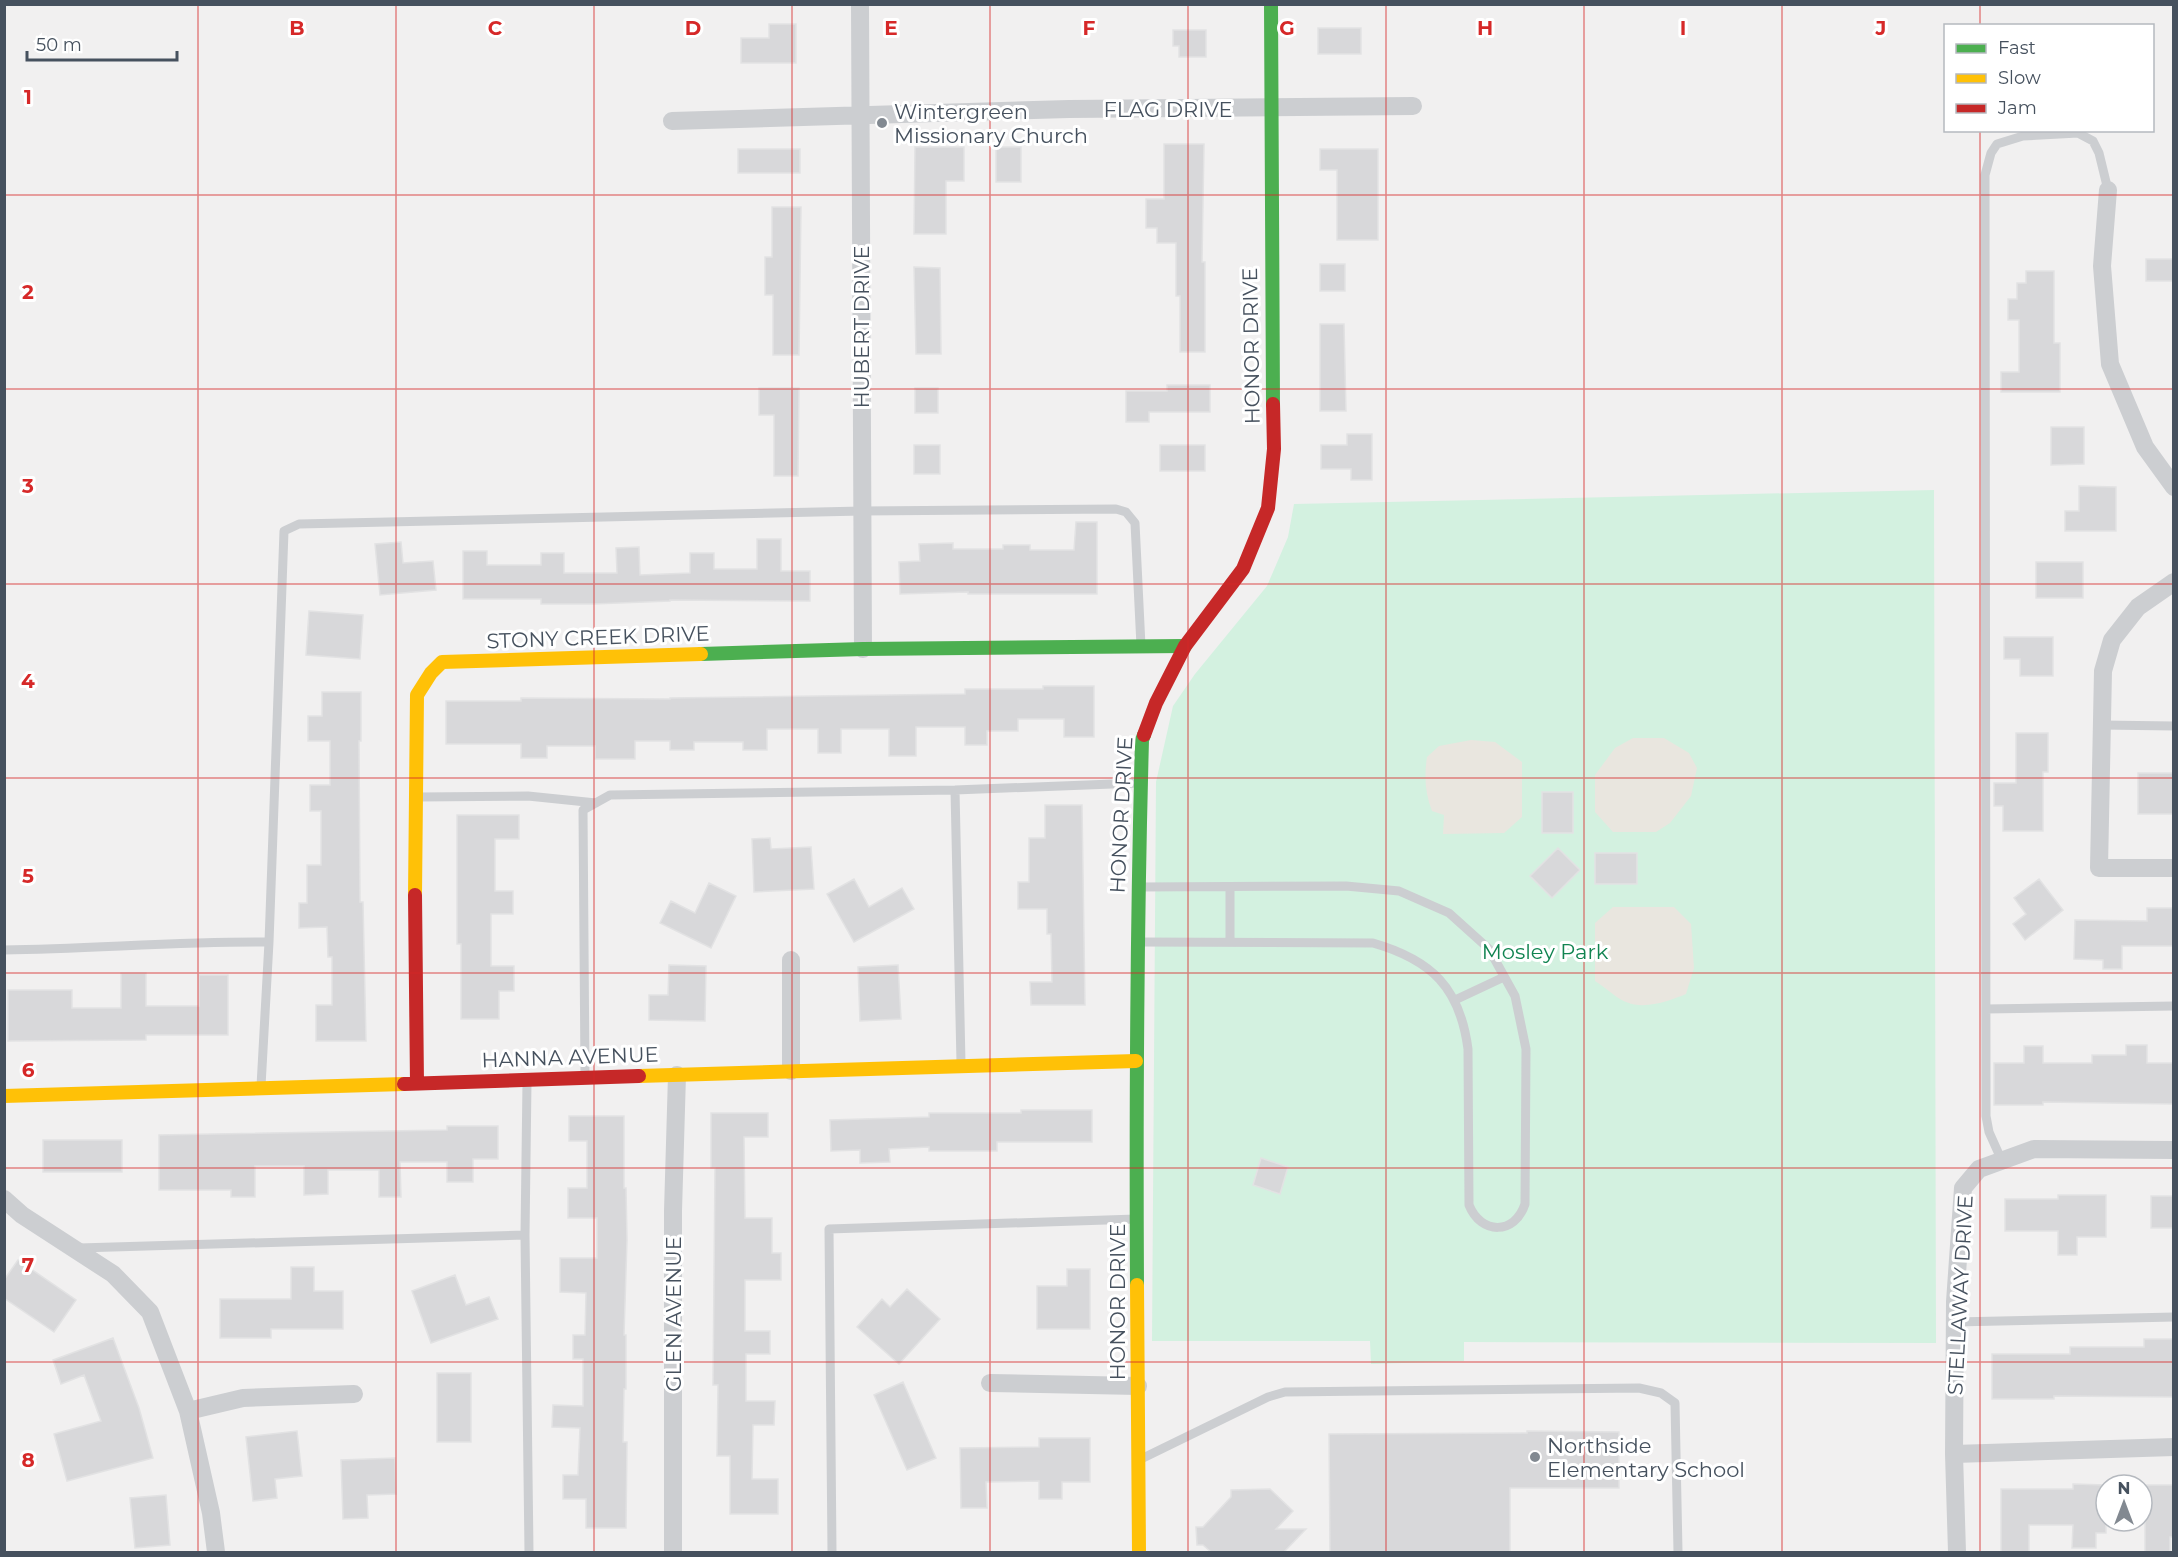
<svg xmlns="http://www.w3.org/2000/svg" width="2178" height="1557" viewBox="0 0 2178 1557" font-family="Montserrat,sans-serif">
  <rect width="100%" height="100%" fill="#f1f0f0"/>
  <path fill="#d3f1e0" d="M1934,490L1936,1343L1464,1342V1361L1371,1364L1370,1341H1152L1156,782L1173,706L1195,674L1267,586L1288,537L1294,504Z"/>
  <path fill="#e9e6df" d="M1633,738H1664L1689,753L1697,768L1691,796L1670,823L1656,832H1613L1595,812V775L1615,748Z
    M1471,740L1495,742L1522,762V817L1504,833L1443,834L1444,815L1432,811C1425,793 1424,776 1427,757L1439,746Z
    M1613,907H1674L1691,924L1694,968L1686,994C1669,1001 1645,1010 1626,1002C1616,998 1605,987 1595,981V923Z"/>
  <path fill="#d8d8da" stroke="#e2e2e3" stroke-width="1.5" d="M769,24H796V63H741V38H769Z
    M1318,28H1361V54H1318Z
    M1173,30H1206V57H1179V46H1173Z
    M1164,144H1204L1202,262H1205V352H1180V296H1176V243H1157V228H1146V199H1164Z
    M915,147H964V181H946V234H914Z
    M996,147H1021V182H996Z
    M738,149H800V173H738Z
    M1320,149H1378V240H1337V170H1320Z
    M772,207H801L799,355H773V295H765V257H772Z
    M2146,259H2174V281H2146Z
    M1320,264H1345V291H1320Z
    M914,267L940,268L941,354H916Z
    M2026,271H2054V343H2060V392H2001V372H2019V320H2008V299H2017V283H2026Z
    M1320,324H1344L1346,411H1320Z
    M1167,385H1210V412H1149V422H1126V391H1167Z
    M759,388H799L798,476H774V415H759Z
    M915,388H938V413H915Z
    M2051,427H2084V464L2051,465Z
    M1347,434H1372V480H1351V469H1321V445H1347Z
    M914,445H940V474H914Z
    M1160,445H1205V471H1160Z
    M2079,486L2116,487V531H2065V511H2079Z
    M1076,522H1097V594H968V592L900,594L899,562L920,561L919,544L953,543V549H1003V545H1030V550H1074Z
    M757,539H781V571H810V601L670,600V601L593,604H541V599H463V551H487V565H541V553H564V573H617L616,548L639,547L640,575L690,573V553H714V569H757Z
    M401,542L403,563L433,561L436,590L380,595L375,544Z
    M2036,562H2083V598H2036Z
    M309,611L363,615L360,659L306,655Z
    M2004,637H2053V676H2020V659H2004Z
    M1043,686H1094V737H1064V719H1018V731H987V745H965V727H916V756H889V729H841V753H818V729H767V750H743V742H694V750H670V741H635V759H595V746H547V758H521V744H446V701H521V698L670,699V698L965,694V689H1043Z
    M322,692H361V741H359L360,902H363L366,1041H316V1005H332V957H328L327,927L299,928V903H307V865H321V811H310V785H330V741H308V716H322Z
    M2016,733H2048V772H2043V831H2003V806H1994V783H2016Z
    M2138,773H2174V814H2138Z
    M1542,792H1573V833H1542Z
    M1045,805H1082L1085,1005H1031L1030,982H1052L1051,934H1047V909H1018V882H1029V838H1045Z
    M457,815H519V839H495V891H513V914H491V966H514V991H499V1019H461V944H457Z
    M770,838L771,849L811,847L814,889L754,892L752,839Z
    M1558,848L1580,870L1552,898L1530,876Z
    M1595,853H1637V884H1595Z
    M854,879L869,907L902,888L914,909L854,942L827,894Z
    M2039,879L2063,910L2025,940L2013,924L2026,914L2014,898Z
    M709,883L736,896L711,948L660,923L671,901L695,913Z
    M2147,908H2174V946H2122V969H2103V960L2074,959L2075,920L2147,921Z
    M669,965L706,966L705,1021L649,1020V995H668Z
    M898,965L901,1019L860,1021L858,967Z
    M121,973H146V1006H199V975H228V1035H146V1040L8,1041V990H72V1008H121Z
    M2126,1045H2147V1063H2174V1104L2043,1102V1105H1994V1063H2024V1046H2043V1063H2092V1055H2126Z
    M1021,1110H1092V1142H997V1151H929V1147L889,1149L890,1162L860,1163V1150L831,1151L830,1120L929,1117V1113H1021Z
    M711,1113H768V1137H744L745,1218H772V1253H781V1280H745V1331H770V1354H746V1401H775L774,1425H753L752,1479H778V1514H730V1456H717L718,1385H713L715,1168H711Z
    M569,1116H624V1188H626L627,1240L624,1335H626V1389H624L623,1442H627L626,1528H586V1499H563V1475H578L580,1428L552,1427L553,1405L583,1406V1359H573V1335H585L586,1293L560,1292V1258H597V1218H568V1188H587V1141H569Z
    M447,1126H498V1159H473V1182H447V1162H400L401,1197H379V1170H328V1194L304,1195V1166H255V1197H231V1190H159V1135L447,1130Z
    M43,1140H122V1172H43Z
    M1261,1158L1288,1167L1280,1194L1253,1185Z
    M2058,1195H2106V1237H2077V1255H2058V1231H2005V1199H2058Z
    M2151,1196H2174V1228H2151Z
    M18,1260L76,1300L54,1332L4,1298V1280Z
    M291,1267H314V1291H343V1329H271V1338H220V1299H291Z
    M1067,1269H1090V1329H1037V1286H1067Z
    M455,1275L466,1305L489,1297L498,1319L431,1343L412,1291Z
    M907,1289L940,1319L899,1364L857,1327L882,1299L890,1307Z
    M113,1338L139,1408L153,1458L67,1481L54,1434L101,1421L84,1375L61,1384L53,1360Z
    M2144,1339H2174V1397L2054,1396V1399H1992V1354H2070V1347H2144Z
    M437,1373H471V1442H437Z
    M903,1382L936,1458L907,1470L874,1395Z
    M297,1431L302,1476L275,1479L277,1498L253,1501L246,1437Z
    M1527,1431L1619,1432V1488H1510V1552H1330L1329,1434L1527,1433Z
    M1039,1438H1090V1482H1062V1499H1039V1481L986,1482L987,1508H961L960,1448L1039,1447Z
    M395,1458L396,1494L367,1495L368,1518L343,1519L341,1460Z
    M2073,1484L2106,1485V1533H2096V1548H2072L2073,1525H2029V1552H2001V1489H2073Z
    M2145,1485H2174V1537H2170V1552H2145Z
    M1270,1489L1293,1511L1276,1529H1306L1284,1552H1211L1203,1545H1197L1196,1527H1203L1231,1497V1490Z
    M166,1495L170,1545L135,1548L130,1498Z"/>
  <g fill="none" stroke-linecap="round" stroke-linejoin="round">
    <path stroke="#ccced1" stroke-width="9" d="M2101,725L2174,726
      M955,790L961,1063
      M419,797L528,796L596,803
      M1230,887V942
      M1139,942L1373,943C1432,960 1460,988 1468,1049L1469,1205C1481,1235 1515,1235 1525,1204L1526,1049L1515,996L1489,949L1449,913L1399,891L1346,886L1140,887
      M4,950C93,949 181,941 269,942
      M1455,1000L1504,977
      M1986,1009L2174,1006
      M585,1076L583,810L610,795L955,790L1138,783
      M527,1082L525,1235L529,1552
      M261,1086L269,942L284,531L299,524L862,511L1116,509L1126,512L1135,523L1141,646
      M2002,1161L1989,1132L1986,1116L1985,175L1991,153L1997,144L2023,136L2078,133L2093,141L2099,153L2108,190
      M79,1248L525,1235
      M1955,1322L2174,1317
      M1141,1459L1268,1397L1285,1392L1639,1388L1661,1393L1675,1403L1678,1552
      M832,1552L829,1229L1136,1219"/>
    <path stroke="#ccced1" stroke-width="18" d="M860,4L863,649
      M672,121L1069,109L1413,106
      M2108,190L2102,266L2110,364L2145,447L2174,487
      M2174,582L2138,607L2112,640L2103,671L2099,868H2174
      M791,1071V960
      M4,1199L22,1215L113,1274L150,1312L188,1411L211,1513L216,1552
      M990,1383L1138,1386
      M188,1411L243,1398L354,1394
      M1954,1454L2174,1447
      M673,1552V1211L677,1075
      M1957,1552L1954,1454L1955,1302L1963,1188L1979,1169L2034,1149L2174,1150"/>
    <path stroke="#4caf50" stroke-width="14" d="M1271,4L1273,404
      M701,654L863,649L1185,646
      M1137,1285C1136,1103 1137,922 1142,740L1144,735"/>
    <path stroke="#ffc107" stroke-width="14" d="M415,895L417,695L431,673L442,662L701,654
      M639,1076L1136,1061
      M4,1096L404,1084
      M1137,1285L1139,1552"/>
    <path stroke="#c62828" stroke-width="14" d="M1144,735L1156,703L1185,646L1243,569L1268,508L1274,449L1273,404
      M415,895L417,1083
      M404,1084L639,1076"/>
  </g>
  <path fill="none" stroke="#d62828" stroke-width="1.5" stroke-opacity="0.55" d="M198,4V1552M396,4V1552M594,4V1552M792,4V1552M990,4V1552M1188,4V1552M1386,4V1552M1584,4V1552M1782,4V1552M1980,4V26M1980,130V1552M4,195H2174M4,389H2174M4,584H2174M4,778H2174M4,973H2174M4,1168H2174M4,1362H2174"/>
  <g fill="#828991" stroke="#fff" stroke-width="2">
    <circle cx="882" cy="123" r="6"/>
    <circle cx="1535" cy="1457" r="6"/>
  </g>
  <g text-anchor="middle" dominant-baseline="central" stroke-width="6" stroke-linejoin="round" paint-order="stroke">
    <g font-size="21" fill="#46515e" stroke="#fff">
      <text x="1168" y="109">FLAG DRIVE</text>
      <text transform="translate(861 327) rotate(-90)">HUBERT DRIVE</text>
      <text transform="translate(1251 346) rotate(-91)">HONOR DRIVE</text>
      <text transform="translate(598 637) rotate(-2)">STONY CREEK DRIVE</text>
      <text transform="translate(1121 815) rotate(-87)">HONOR DRIVE</text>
      <text transform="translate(570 1057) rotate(-2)">HANNA AVENUE</text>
      <text transform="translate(1960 1295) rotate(-87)">STELLAWAY DRIVE</text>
      <text transform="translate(1117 1302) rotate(-90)">HONOR DRIVE</text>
      <text transform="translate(673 1314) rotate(-90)">GLEN AVENUE</text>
    </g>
    <g font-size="21" fill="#46515e" stroke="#fff" text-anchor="start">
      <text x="894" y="111">Wintergreen<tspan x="894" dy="24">Missionary Church</tspan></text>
      <text x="1547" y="1445">Northside<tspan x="1547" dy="24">Elementary School</tspan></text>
    </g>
    <g font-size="21" fill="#118451" stroke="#fff">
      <text x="1545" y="951">Mosley Park</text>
    </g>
  </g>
  <g font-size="20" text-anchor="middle" font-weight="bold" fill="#d62828" stroke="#fff" stroke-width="6" stroke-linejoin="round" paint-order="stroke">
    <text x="297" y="35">B</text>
    <text x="495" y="35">C</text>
    <text x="693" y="35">D</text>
    <text x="891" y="35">E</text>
    <text x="1089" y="35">F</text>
    <text x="1287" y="35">G</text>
    <text x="1485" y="35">H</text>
    <text x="1683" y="35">I</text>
    <text x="1881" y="35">J</text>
    <text x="28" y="104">1</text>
    <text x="28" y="299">2</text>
    <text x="28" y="493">3</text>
    <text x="28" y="688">4</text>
    <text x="28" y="883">5</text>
    <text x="28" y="1077">6</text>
    <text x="28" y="1272">7</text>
    <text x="28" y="1467">8</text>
  </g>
  <rect width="2178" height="1557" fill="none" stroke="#46515e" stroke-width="12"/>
  <rect x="1944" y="24" width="210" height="108" fill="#ffffff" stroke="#b5b9bf" stroke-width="1.5"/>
  <rect x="1956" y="44" width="30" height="9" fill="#4caf50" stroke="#b5b9bf" stroke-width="1.5"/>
  <text x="1998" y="54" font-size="18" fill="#46515e">Fast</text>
  <rect x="1956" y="74" width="30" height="9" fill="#ffc107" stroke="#b5b9bf" stroke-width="1.5"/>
  <text x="1998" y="84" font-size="18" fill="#46515e">Slow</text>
  <rect x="1956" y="104" width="30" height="9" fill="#c62828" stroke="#b5b9bf" stroke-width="1.5"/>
  <text x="1998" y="114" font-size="18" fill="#46515e">Jam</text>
  <g transform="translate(2124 1503)"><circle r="28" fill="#ffffff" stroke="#b5b9bf" stroke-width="1.5"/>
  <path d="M0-4.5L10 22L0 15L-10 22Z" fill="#828991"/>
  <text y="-9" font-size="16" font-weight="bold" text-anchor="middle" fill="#46515e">N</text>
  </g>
  <path d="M27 51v9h150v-9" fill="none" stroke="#46515e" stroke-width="3"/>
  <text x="36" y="51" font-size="18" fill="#46515e" stroke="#ffffff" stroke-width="4.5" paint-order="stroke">50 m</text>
</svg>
